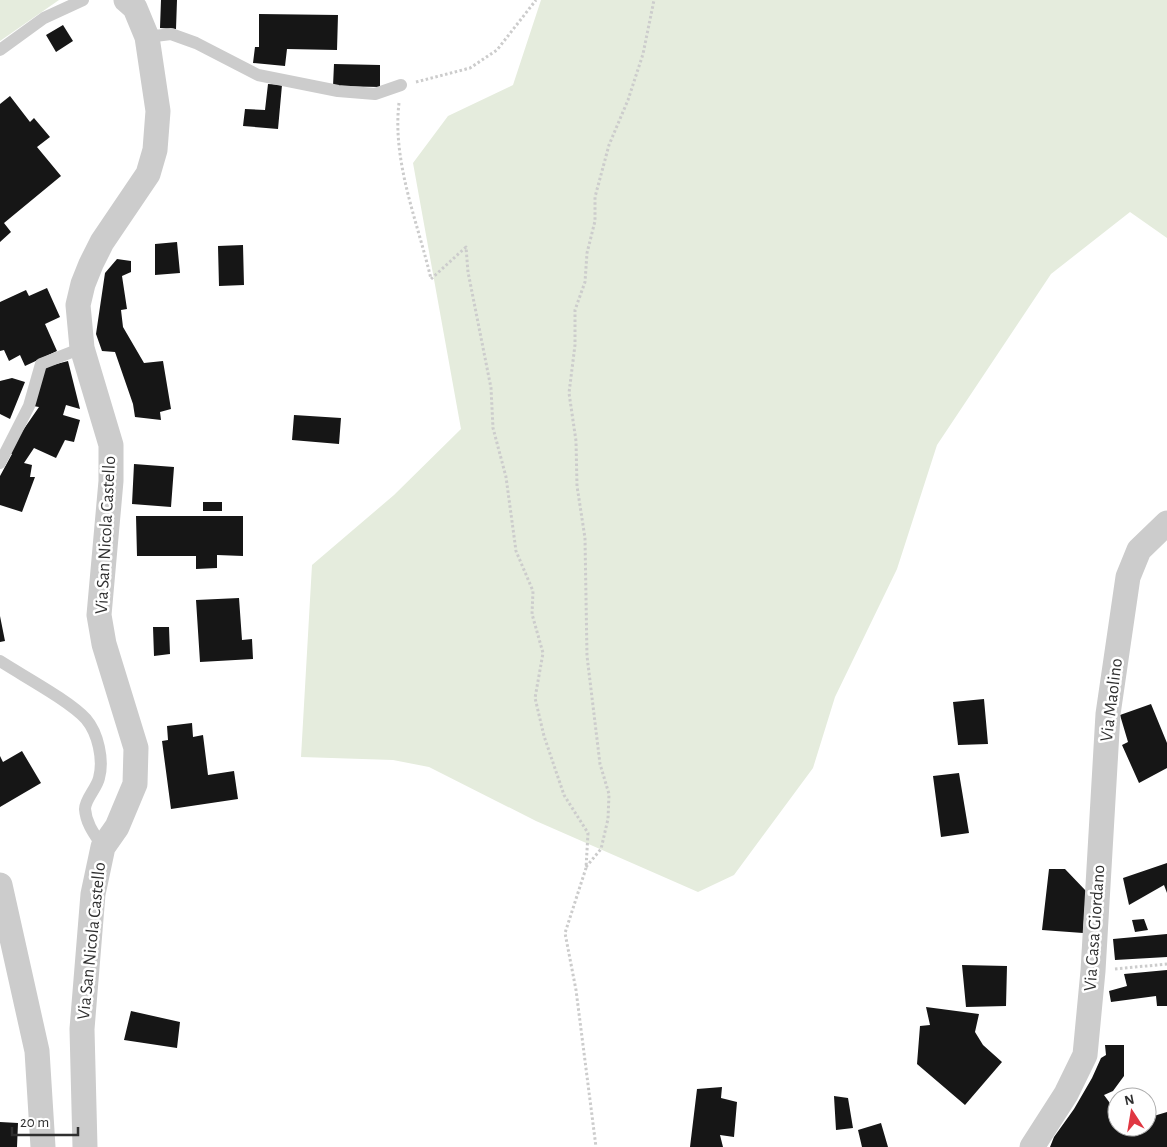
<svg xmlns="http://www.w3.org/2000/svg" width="1167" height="1147" viewBox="0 0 1167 1147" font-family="'Alegreya Sans',sans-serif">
  <rect width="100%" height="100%" fill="#fff"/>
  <path fill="#e5ecdd" d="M0,0H59L0,41Z
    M541,0H1167V238L1130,212L1051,274L937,445L897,569L835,697L813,768L734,875L698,892L536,821L429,767L393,760L301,757L312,565L394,495L461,429L413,163L448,116L513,85Z"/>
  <path fill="#161616" d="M161,0H177L176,29L160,28Z
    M259,14L338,15L337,50L287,49L285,66L253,63L255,47H259Z
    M63,25L73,41L56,52L46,35Z
    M334,64L380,65V87L333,86Z
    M268,84L282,85L278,129L243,126L245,109L265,110Z
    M10,96L30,122L34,118L50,137L37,147L61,176L4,223L11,232L0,242V104Z
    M177,242L180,273L155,275V244Z
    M243,245L244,285L219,286L218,246Z
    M117,259L131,261V272L122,276L127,309L121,310L123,327L144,363L163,361L171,409L160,412L161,420L135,417L133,404L115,352L102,351L96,334L105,273Z
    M47,288L60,317L45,324L57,351L25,366L20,355L9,361L4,350L0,351V302L26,290L29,296Z
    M68,361L80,409L66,405L63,415L80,420L74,442L65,440L56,458L34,448L24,463L32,465L30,477H35L22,512L0,505V476L12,454L8,452L39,407L33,406L45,367Z
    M12,378L25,382L10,419L0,414V381Z
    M294,415L341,418L339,444L292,440Z
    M134,464L174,467L171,507L132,504Z
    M203,502H222V511H203Z
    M136,516H243V556L217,555V568L196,569V556H137Z
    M239,598L242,640L252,639L253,659L200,662L196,600Z
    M0,616L5,641L0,642Z
    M153,627H169L170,654L154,656Z
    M984,699L988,744L958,745L953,702Z
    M1151,704L1167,743V768L1139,783L1122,745L1128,742L1120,715Z
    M192,723L193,737L203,735L208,775L234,771L238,799L171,809L162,741L168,740L167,726Z
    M22,751L41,783L0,807V756L3,762Z
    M959,773L969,833L941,837L933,776Z
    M1167,863V893L1164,885L1129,905L1123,878Z
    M1049,869H1065L1086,891L1083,933L1042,930Z
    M1144,919L1148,930L1135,932L1132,920Z
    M1167,934V957L1115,960L1113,939Z
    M962,965L1007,966L1006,1006L966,1007Z
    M1167,970V1006H1157L1156,996L1111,1002L1109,991L1127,986L1124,974Z
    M926,1007L979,1014L975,1032L983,1045L1002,1062L965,1105L917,1064L920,1026L930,1025Z
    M131,1011L180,1022L177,1048L124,1040Z
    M1105,1045H1124V1076L1113,1091L1104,1095L1115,1110H1117V1127H1147V1118L1167,1112V1147H1050L1054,1137L1074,1109L1092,1078L1101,1058L1106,1055Z
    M722,1087L721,1098L737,1102L734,1137L720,1135L723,1147H690L697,1089Z
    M834,1096L848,1098L853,1128L836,1130Z
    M0,1122L18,1123L17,1147H0Z
    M881,1123L888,1147H862L858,1130Z"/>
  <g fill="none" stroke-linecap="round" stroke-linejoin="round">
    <path stroke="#ccc" stroke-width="3" stroke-dasharray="2.5 2.5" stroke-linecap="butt" d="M416,82L470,68L497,50L536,0
      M399,103C392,162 418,223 431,279L466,247L468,272L491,388L493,428L506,477L516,551L533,591L532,614L543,653L535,698L544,736L564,795L588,833L586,868L565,933L576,990L596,1147
      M586,867L601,849L608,819L609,794L600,764L587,656L585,538L577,486L576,441L569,393L575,345V310L585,282L587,253L595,221V197L609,145L628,100L643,54L654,0
      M1115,969L1167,964"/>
    <path stroke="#ccc" stroke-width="12" d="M147,37L171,34L196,43L258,75L338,91L375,94L401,85
      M0,50L44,18L83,0
      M0,463L29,406L41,364L82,348
      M0,661C23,676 70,701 86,719C98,733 104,760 99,778C97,788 85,799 85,809C86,824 95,835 103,847"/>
    <path stroke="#ccc" stroke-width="25" d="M0,885L37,1051L43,1147
      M85,1147L82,1029L93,894L103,847L117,827L135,784L136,748L104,644L99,615L111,481V445L82,348L78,305L83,284L91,264L102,242L148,174L155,150L158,111L147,37L135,8L126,0
      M1032,1147L1066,1094L1085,1055L1093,971L1108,714L1128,577L1139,550L1167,523"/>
  </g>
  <g text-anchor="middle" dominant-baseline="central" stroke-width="5" stroke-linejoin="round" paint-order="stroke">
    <g font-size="18" fill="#2f2f2f" stroke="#fff">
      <text transform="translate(106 535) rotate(-87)">Via San Nicola Castello</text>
      <text transform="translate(1112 700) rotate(-83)">Via Maolino</text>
      <text transform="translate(1095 928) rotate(-86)">Via Casa Giordano</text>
      <text transform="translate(92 941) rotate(-84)">Via San Nicola Castello</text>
    </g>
  </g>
  <g transform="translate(1132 1112) rotate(348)"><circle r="24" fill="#ffffff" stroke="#acacac"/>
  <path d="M0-4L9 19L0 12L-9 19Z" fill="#e03742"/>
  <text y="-8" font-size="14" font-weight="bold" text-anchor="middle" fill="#2f2f2f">N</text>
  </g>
  <path d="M12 1127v8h66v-8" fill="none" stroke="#2f2f2f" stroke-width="2.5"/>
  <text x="20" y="1127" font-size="15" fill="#2f2f2f" stroke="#ffffff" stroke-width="4" paint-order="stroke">20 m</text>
</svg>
